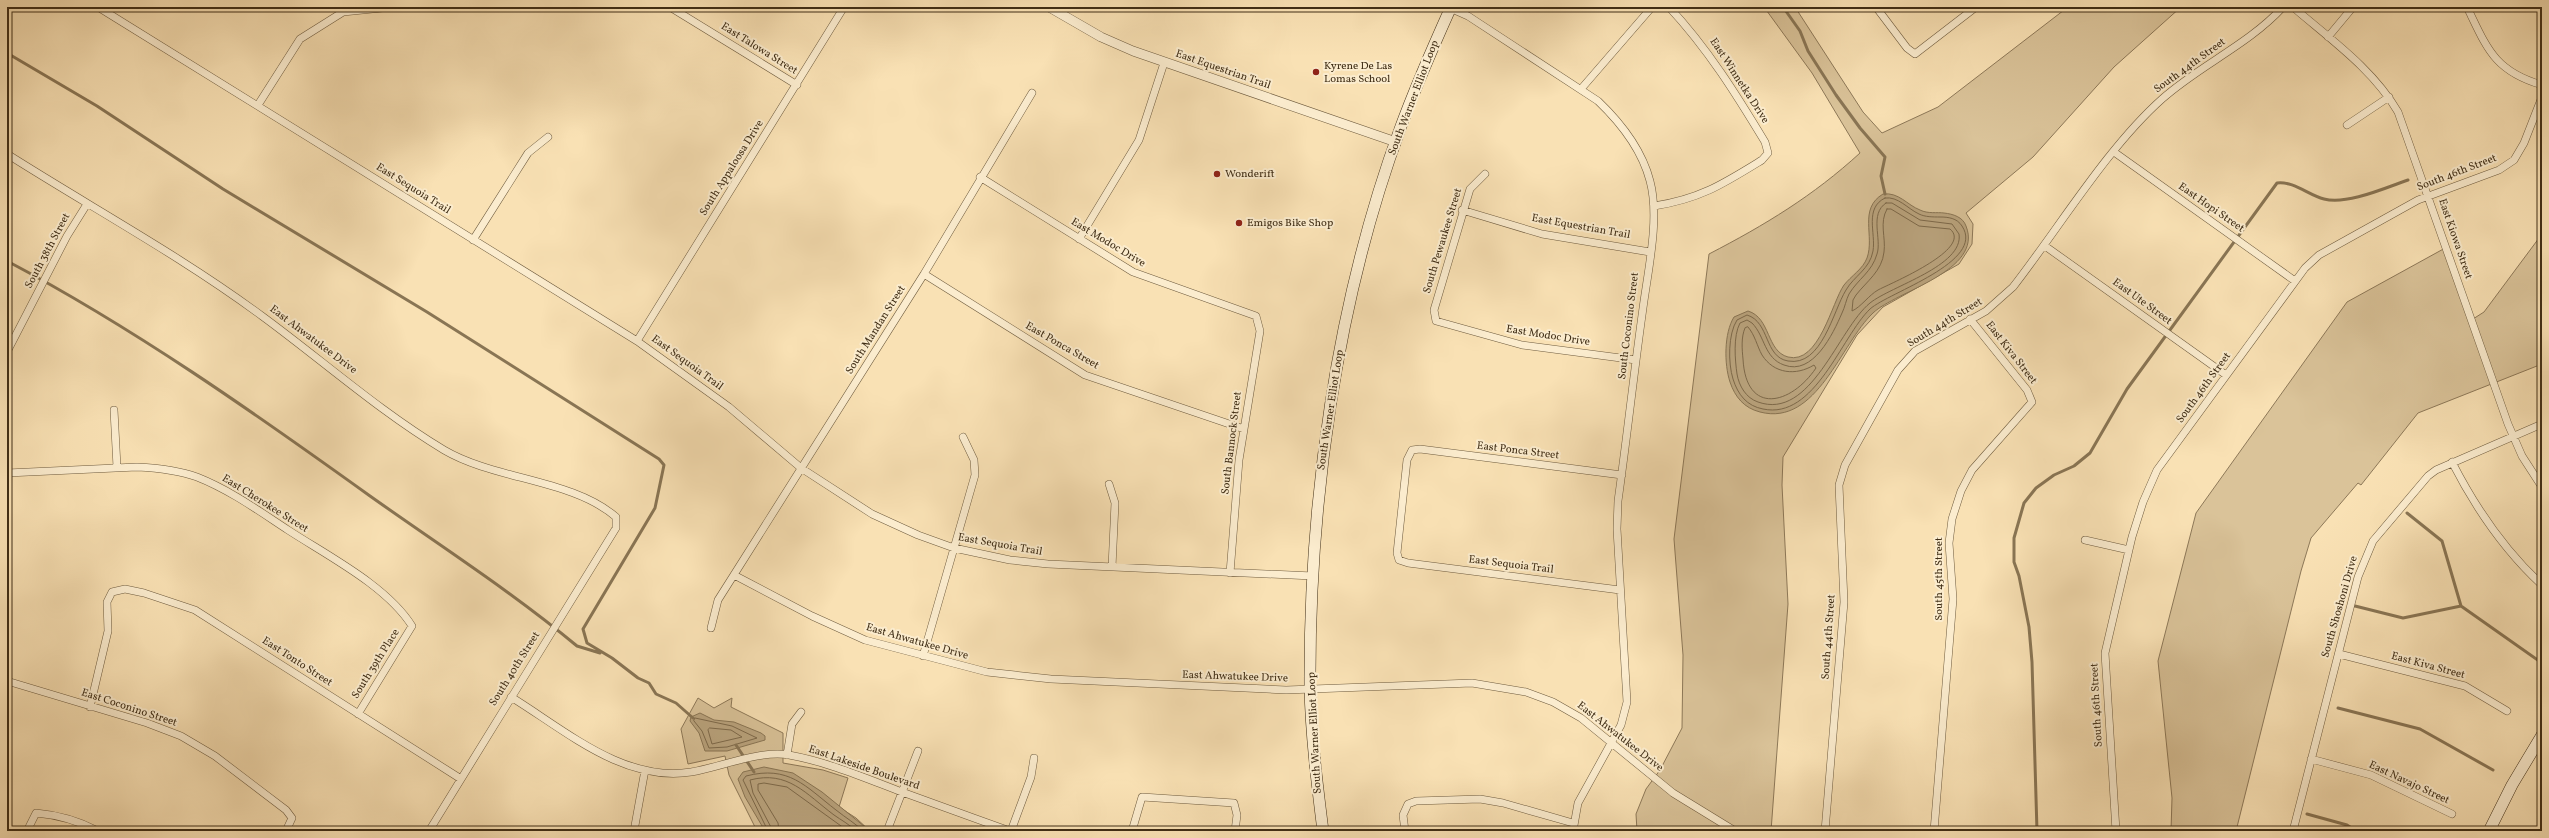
<svg xmlns="http://www.w3.org/2000/svg" width="2549" height="838" viewBox="0 0 2549 838" font-family="Vollkorn,serif">
  <rect width="100%" height="100%" fill="#f9e1b4"/>
  <filter id="stains"><feTurbulence type="fractalNoise" baseFrequency=".005" numOctaves="4"/><feColorMatrix values="0 0 0 0 .2 0 0 0 0 .09 0 0 0 0 .02 0 0 0 .5 -.17"/></filter>
  <radialGradient id="worn" r=".72"><stop offset=".6" stop-color="#630" stop-opacity="0"/><stop offset="1" stop-color="#630" stop-opacity=".3"/></radialGradient>
  <path fill="#dac399" stroke="#8d7858" d="M1764,7H1795L1863,112L1882,133L1938,107L2068,7H2181L2114,67L2033,157L1966,213L1973,224L1972,244L1959,264L1883,307L1857,335L1783,457L1782,485L1788,604L1771,831H1637L1636,814L1646,789L1660,770L1682,728L1683,655L1674,539L1709,254C1765,225 1813,196 1860,153L1812,73Z
    M2542,234V364L2418,413L2361,485L2358,483L2311,538L2301,571L2236,831H2171L2172,798L2158,661L2196,513L2347,302L2447,247L2473,319L2484,312Z
    M698,698L714,708L732,698L731,707L783,733V763L823,770L848,778L839,807L856,818L870,831H757L729,775L725,756L688,764L681,729Z"/>
  <path fill="#baa47e" stroke="#897554" d="M1883,194C1899,192 1907,205 1920,210C1928,214 1937,212 1944,213C1953,214 1963,217 1966,226C1984,271 1896,291 1873,313C1841,343 1817,427 1760,412C1744,408 1735,397 1730,382C1724,364 1724,333 1734,317L1748,311C1771,318 1766,351 1788,357C1819,365 1832,302 1844,285C1851,276 1863,269 1867,258C1875,236 1858,209 1883,194Z
    M700,713L714,720L734,722L761,733L765,736V740L727,751H705L699,733L690,721L691,717Z
    M764,767L793,773L822,792L870,831H765L745,797L738,779L743,772Z"/>
  <g fill="none" stroke-linecap="round" stroke-linejoin="round">
    <path stroke="#7d694a" stroke-width="1" d="M1885,198C1898,196 1908,209 1919,214C1925,217 1933,217 1940,217C1948,217 1957,218 1962,226C1986,262 1889,292 1870,309C1841,337 1815,420 1763,409C1747,406 1738,395 1733,379C1728,363 1728,334 1737,320L1747,315C1770,322 1764,357 1788,361C1822,367 1833,311 1846,290C1854,276 1870,269 1873,251C1876,233 1864,208 1885,198Z
      M1886,203H1892L1920,220L1952,224L1959,234C1964,266 1891,286 1870,303C1838,329 1811,421 1758,402C1746,398 1739,386 1737,374C1735,360 1733,336 1740,323L1747,320L1752,323C1765,336 1764,358 1784,365C1813,376 1833,334 1842,313C1845,307 1846,300 1849,294C1858,279 1872,272 1877,254C1882,239 1869,214 1886,203Z
      M1887,209H1891L1919,226L1950,229C1974,249 1889,284 1878,290C1869,295 1861,307 1852,311L1853,300L1856,295C1867,281 1882,271 1884,252C1886,237 1879,223 1887,209Z
      M1748,327C1755,335 1757,346 1762,355C1774,374 1796,376 1814,365L1816,368C1791,405 1746,416 1743,359C1742,349 1741,337 1745,328Z
      M695,718L732,726L757,738L727,747L709,748L702,731L694,721Z
      M710,728L731,730L742,737L712,744L708,730Z
      M768,831L743,780L746,776C789,765 805,786 836,810C846,818 855,823 863,831
      M773,831L753,793L750,780C788,770 806,794 834,815C841,820 849,824 856,831
      M779,831L778,823L758,790V784L764,783L787,787L848,831"/>
    <path stroke="#897554" stroke-width="3" d="M1783,7L1800,31L1808,51L1836,95L1860,128L1885,157L1881,176L1885,194
      M7,53L97,106L223,189L427,312L659,459L664,465L655,508L583,629L587,643L612,658L638,678L649,683L656,694L676,703L693,718
      M7,261C134,328 253,412 370,496C439,545 511,591 577,646L600,653
      M2407,513L2442,541L2461,606
      M2351,605L2403,618L2461,606L2542,663
      M2338,708L2420,729L2493,770
      M736,745L754,772
      M2307,814L2347,825L2356,831
      M2037,831L2032,662L2029,627L2019,576L2014,562V538L2024,503L2036,488L2054,475L2074,466L2090,453L2127,389L2277,183C2294,181 2308,195 2324,199C2347,205 2385,188 2408,180"/>
    <g stroke="#6e5b3e" stroke-width="8">
      <path id="minor" d="M98,7L637,341L729,407L801,468L872,514L918,535L954,548L1010,560L1048,564L1313,576
        M670,7L797,85
        M1876,7L1907,48L1915,54L1976,7
        M2293,7C2330,39 2373,69 2398,112L2508,424L2522,456L2542,487
        M2467,7C2487,48 2494,71 2542,85
        M1450,8L1468,16L1598,101C1621,123 1642,150 1650,181C1660,218 1648,270 1643,308C1634,372 1627,437 1618,501L1617,529L1627,702L1621,725L1578,803L1573,831
        M2328,37L2353,7
        M1581,89L1652,7
        M258,105L300,39L343,12L392,7
        M2347,125L2389,97
        M2114,152L2295,281
        M7,154C92,208 181,256 262,316C322,360 379,411 444,450C495,480 572,479 616,517V528L429,831
        M1485,174L1470,189L1434,310L1436,321L1522,345L1636,360
        M980,177L1133,272L1256,316L1260,331L1239,460L1230,573
        M1654,206C1700,199 1723,184 1762,160L1768,153L1765,142C1736,94 1708,49 1669,7
        M1462,210L1542,234L1650,252
        M1079,239L1139,140L1164,63
        M473,240L528,153L548,137
        M2045,246L2226,375
        M924,274L1085,375L1244,429
        M637,341L844,7
        M7,352L67,236L87,204
        M114,410L117,467
        M2452,462C2475,507 2504,550 2542,585
        M7,473L137,467C157,468 178,470 197,477C230,490 259,511 288,530C328,556 387,586 412,626L358,714
        M1109,484L1115,503L1112,567
        M2085,540L2129,550
        M734,575L812,616L865,640L987,672L1051,679L1286,690L1472,683L1526,692L1553,702L1581,718L1673,793L1735,831
        M1620,590L1408,563L1399,560L1397,553L1407,460L1412,450L1420,449L1622,475
        M711,628L718,600L924,274L1032,93
        M2339,654L2465,686L2507,711
        M923,656L975,475L974,460L963,437
        M7,681L147,723L181,736L215,756L286,810L292,818L286,831
        M511,697C565,730 624,783 691,772C721,767 759,750 789,755C828,762 865,778 902,792C937,805 974,818 1010,831
        M90,707L108,631L107,602L112,592L125,589L144,593L195,610L461,779
        M787,755L792,724L801,712
        M2311,759L2371,775L2452,814
        M27,831L36,813C59,815 79,821 98,831
        M634,831L645,770
        M887,831L918,751
        M1011,831L1031,777L1034,758
        M1132,831L1142,797L1234,803L1237,815L1235,831
        M1405,831L1403,815L1408,804L1416,801L1480,799L1503,803L1573,823
        M1825,831L1844,602L1839,485L1845,465L1898,370L1915,351L1986,311L2013,287C2059,228 2107,148 2162,99C2200,65 2248,45 2283,7
        M1934,831L1953,599L1949,543L1952,519L1961,491L1972,470L2032,402L2027,390L1970,319
        M2116,831L2105,653L2132,537L2143,502L2157,470L2305,268L2319,255L2418,200L2499,170L2514,160L2524,143L2542,97
        M2293,831L2358,577L2373,541L2428,476L2436,470L2542,424"/>
    </g>
    <g stroke="#6e5b3e" stroke-width="10">
      <path id="tertiary" d="M1049,7L1101,37L1133,51L1396,142"/>
    </g>
    <g stroke="#402e16" stroke-width="12">
      <path id="secondary" d="M1323,831C1317,783 1311,735 1310,687C1309,502 1336,303 1400,129C1415,88 1433,47 1451,7
        M2489,831L2512,785L2542,735"/>
    </g>
    <use href="#minor" stroke="#fbecce" stroke-width="7"/>
    <use href="#tertiary" stroke="#fbecce" stroke-width="9"/>
    <use href="#secondary" stroke="#fbecce" stroke-width="11"/>
  </g>
  <g fill="#8f2418" stroke="#fbecce" stroke-width="1.5">
    <circle cx="1316" cy="72" r="4"/>
    <circle cx="1217" cy="174" r="4"/>
    <circle cx="1239" cy="223" r="4"/>
  </g>
  <g text-anchor="middle" dominant-baseline="central" stroke-width="4" stroke-linejoin="round" paint-order="stroke">
    <g font-size="11" fill="#402e16" stroke="#fbecce">
      <text transform="translate(759 49) rotate(32)">East Talowa Street</text>
      <text transform="translate(2190 66) rotate(-36)">South 44th Street</text>
      <text transform="translate(1223 70) rotate(19)">East Equestrian Trail</text>
      <text transform="translate(1739 81) rotate(57)">East Winnetka Drive</text>
      <text transform="translate(1414 98) rotate(-69)">South Warner Elliot Loop</text>
      <text transform="translate(732 168) rotate(-58)">South Appaloosa Drive</text>
      <text transform="translate(2457 173) rotate(-21)">South 46th Street</text>
      <text transform="translate(413 189) rotate(32)">East Sequoia Trail</text>
      <text transform="translate(2211 208) rotate(35)">East Hopi Street</text>
      <text transform="translate(1581 227) rotate(10)">East Equestrian Trail</text>
      <text transform="translate(2455 239) rotate(71)">East Kiowa Street</text>
      <text transform="translate(1443 241) rotate(-73)">South Pewaukee Street</text>
      <text transform="translate(1108 243) rotate(31)">East Modoc Drive</text>
      <text transform="translate(48 251) rotate(-62)">South 38th Street</text>
      <text transform="translate(2142 302) rotate(36)">East Ute Street</text>
      <text transform="translate(1945 323) rotate(-31)">South 44th Street</text>
      <text transform="translate(1629 326) rotate(-83)">South Coconino Street</text>
      <text transform="translate(876 330) rotate(-58)">South Mandan Street</text>
      <text transform="translate(1548 336) rotate(9)">East Modoc Drive</text>
      <text transform="translate(313 340) rotate(37)">East Ahwatukee Drive</text>
      <text transform="translate(1062 346) rotate(30)">East Ponca Street</text>
      <text transform="translate(2011 353) rotate(52)">East Kiva Street</text>
      <text transform="translate(687 363) rotate(36)">East Sequoia Trail</text>
      <text transform="translate(2204 388) rotate(-54)">South 46th Street</text>
      <text transform="translate(1331 410) rotate(-81)">South Warner Elliot Loop</text>
      <text transform="translate(1232 443) rotate(-83)">South Bannock Street</text>
      <text transform="translate(1518 451) rotate(7)">East Ponca Street</text>
      <text transform="translate(265 504) rotate(32)">East Cherokee Street</text>
      <text transform="translate(1000 545) rotate(10)">East Sequoia Trail</text>
      <text transform="translate(1511 565) rotate(7)">East Sequoia Trail</text>
      <text transform="translate(1939 579) rotate(-90)">South 45th Street</text>
      <text transform="translate(2340 607) rotate(-74)">South Shoshoni Drive</text>
      <text transform="translate(1829 637) rotate(-86)">South 44th Street</text>
      <text transform="translate(917 642) rotate(16)">East Ahwatukee Drive</text>
      <text transform="translate(297 662) rotate(33)">East Tonto Street</text>
      <text transform="translate(376 664) rotate(-58)">South 39th Place</text>
      <text transform="translate(2428 666) rotate(15)">East Kiva Street</text>
      <text transform="translate(515 669) rotate(-58)">South 40th Street</text>
      <text transform="translate(1235 677) rotate(2)">East Ahwatukee Drive</text>
      <text transform="translate(2097 705) rotate(-93)">South 46th Street</text>
      <text transform="translate(129 708) rotate(18)">East Coconino Street</text>
      <text transform="translate(1315 733) rotate(-93)">South Warner Elliot Loop</text>
      <text transform="translate(1620 737) rotate(38)">East Ahwatukee Drive</text>
      <text transform="translate(864 768) rotate(19)">East Lakeside Boulevard</text>
      <text transform="translate(2409 783) rotate(25)">East Navajo Street</text>
    </g>
    <g font-size="11" fill="#402e16" stroke="#fbecce" text-anchor="start">
      <text x="1324" y="66">Kyrene De Las<tspan x="1324" dy="13">Lomas School</tspan></text>
      <text x="1225" y="174">Wonderift</text>
      <text x="1247" y="223">Emigos Bike Shop</text>
    </g>
  </g>
  <rect width="2549" height="838" fill="none" stroke="#f9e1b4" stroke-width="24"/>
  <rect x="8" y="8" width="2533" height="822" fill="none" stroke="#402e16" stroke-width="2"/>
  <rect x="12" y="12" width="2525" height="814" fill="none" stroke="#402e16"/>
  <rect width="100%" height="100%" filter="url(#stains)"/>
  <rect width="100%" height="100%" fill="url(#worn)"/>
</svg>
